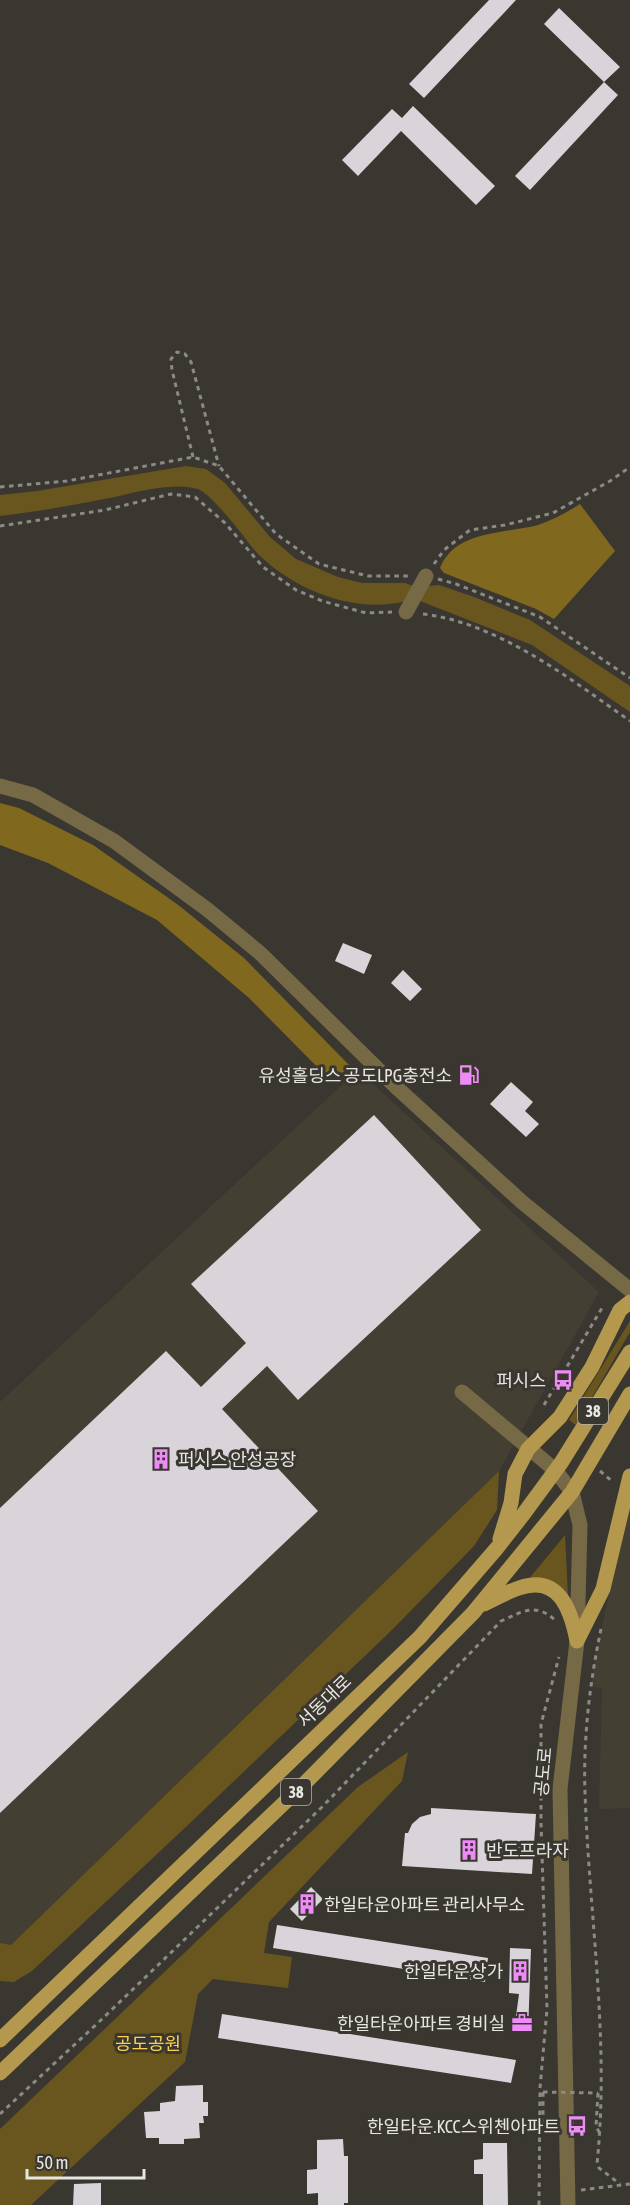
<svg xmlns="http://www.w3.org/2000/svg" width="630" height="2205" viewBox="0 0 630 2205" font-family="'Asap Condensed','Noto Sans KR',sans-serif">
  <rect width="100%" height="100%" fill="#393730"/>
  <path fill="#443f33" d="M358,1070L599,1292L499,1471L11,1945L0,1943V1402Z
    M630,1505V1808L599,1809L602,1689L591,1686L596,1651Z"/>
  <path fill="#69561f" d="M186,466L206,469L225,483L270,537L296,559L338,577L362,583H405L413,586L406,601C354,614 297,591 259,555C253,549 247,541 242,534C234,524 208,492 198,489C168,481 133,494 104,499C69,506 35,512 0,516V495L37,491Z
    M439,585L474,597L530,620L630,686V712L532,645L420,601L429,586Z
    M630,1321V1332L576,1425L569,1420Z
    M499,1471L497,1510L474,1546L393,1629L188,1825L32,1971L14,1982L0,1981V1943L11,1945Z
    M565,1535L568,1597L523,1586Z
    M408,1752L402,1781L269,1922L264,1953L292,1957L288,1988L213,1979L198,1994L185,2062L31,2205H0V2129L358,1787Z"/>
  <path fill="#80681f" d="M580,504L615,551L554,619L536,609L444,573L440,568C455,530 504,534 538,525C553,520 566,513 580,504Z
    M0,803L19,808L93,845L177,904L244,958L351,1067L334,1084L249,998L157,920L48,863L0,845Z"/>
  <path fill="#d9d3da" d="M489,0H516L424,98L409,84Z
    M559,8L620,67L604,82L544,24Z
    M604,82L618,95L530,190L515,176Z
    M413,106L495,186L476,205L401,131L358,176L342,160L392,109L402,118Z
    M343,943L372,955L364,974L335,961Z
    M403,970L422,989L410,1001L391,983Z
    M511,1082L533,1102L525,1111L539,1124L526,1137L490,1104Z
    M374,1115L481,1230L298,1400L267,1366L222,1409L318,1511L0,1813V1508L166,1351L201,1387L246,1343L191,1284Z
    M431,1808L536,1814L532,1874L402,1866L405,1833H408L412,1824L420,1817L431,1814Z
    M311,1887L323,1899L302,1921L290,1909Z
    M277,1925L488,1958L485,1982L273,1948Z
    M510,1948L531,1949L528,2033L514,2031L519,1994L509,1993Z
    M222,2014L516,2060L511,2083L218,2038Z
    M203,2085V2102H208V2116H203L204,2123H199L200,2138L184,2139V2144H159V2138H146L144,2112L160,2111V2103L175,2101L176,2086Z
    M343,2139L344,2156H348V2203H344V2205H318V2193L307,2194V2170L317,2169V2140Z
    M483,2143H507L508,2205H483V2174H474V2160L483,2159Z
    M101,2183V2205H73L74,2184Z"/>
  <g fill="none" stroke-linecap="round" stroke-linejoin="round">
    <path stroke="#8c8a85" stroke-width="3" stroke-dasharray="4.5 4.5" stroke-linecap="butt" d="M193,457L172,370L171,359L177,352L185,354L191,362L219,466
      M0,487L67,481L193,457L219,466L276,534L319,564L368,576H408
      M0,526L105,510L171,494L195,497L225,523L263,567L296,590L322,601L366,613L392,612
      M434,564L444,550L470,530L505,525L553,513L610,481L630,467
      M438,579L456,584L540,617L630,678
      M423,614C498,623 569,678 630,721
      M544,1405L602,1308
      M600,1471L613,1482
      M601,1629C590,1681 583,1738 585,1792C589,1916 610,2040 597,2164L599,2168L620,2184
      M598,2093L596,2126L600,2134
      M0,2114L101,2020L322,1807L501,1621C522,1612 535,1602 555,1620
      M540,2132L543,2126V2092
      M581,2190L630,2184
      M539,2205L540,2088L547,2009L541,1823V1724L559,1657"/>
    <path stroke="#766946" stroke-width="15" d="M406,612L426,576
      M0,786L33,795L114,841L208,910L261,954L395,1086L522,1202L630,1290
      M462,1392L555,1470L572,1492L580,1525L577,1641L560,1789L568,2205"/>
    <path stroke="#b3984d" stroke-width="15" d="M500,1539L511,1503L515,1474L528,1449L560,1417L592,1367L620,1310L630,1302
      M484,1604C496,1598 507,1592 519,1588C559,1574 571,1610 577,1641
      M577,1641L603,1589L630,1476
      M0,2040L420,1637L497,1548L522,1516L561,1463L630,1352
      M0,2073L304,1784L473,1613L572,1492L630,1394"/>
    <path stroke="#8c8a85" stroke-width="3" stroke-dasharray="4.5 4.5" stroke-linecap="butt" d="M543,2092L598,2093"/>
  </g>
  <defs>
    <g id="fuel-bare" transform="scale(1.62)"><path d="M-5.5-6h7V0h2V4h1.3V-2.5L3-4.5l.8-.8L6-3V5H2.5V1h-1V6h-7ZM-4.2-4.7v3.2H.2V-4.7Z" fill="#ef8bf7" stroke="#393730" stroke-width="2.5" paint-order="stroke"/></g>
    <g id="bus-bare" transform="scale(1.62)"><path d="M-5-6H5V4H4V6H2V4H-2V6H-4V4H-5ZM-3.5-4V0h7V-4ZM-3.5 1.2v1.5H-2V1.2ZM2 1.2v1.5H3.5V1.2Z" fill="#ef8bf7" stroke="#393730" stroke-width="2.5" paint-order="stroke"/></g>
    <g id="building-bare" transform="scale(1.62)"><path d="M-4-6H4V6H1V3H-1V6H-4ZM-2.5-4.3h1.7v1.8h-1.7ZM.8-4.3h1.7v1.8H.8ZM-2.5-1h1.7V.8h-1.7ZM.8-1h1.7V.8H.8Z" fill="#ef8bf7" stroke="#393730" stroke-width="2.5" paint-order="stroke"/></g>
    <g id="office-bare" transform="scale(1.62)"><path d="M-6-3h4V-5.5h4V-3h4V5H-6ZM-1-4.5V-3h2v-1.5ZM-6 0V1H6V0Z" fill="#ef8bf7" stroke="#393730" stroke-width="2.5" paint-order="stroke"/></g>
  </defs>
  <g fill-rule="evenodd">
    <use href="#fuel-bare" x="469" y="1075"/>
    <use href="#bus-bare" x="563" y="1380"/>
    <use href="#building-bare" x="161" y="1459"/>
    <use href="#building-bare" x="469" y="1850"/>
    <use href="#building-bare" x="307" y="1904"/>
    <use href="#building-bare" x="520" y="1971"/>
    <use href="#office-bare" x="522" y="2023"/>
    <use href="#bus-bare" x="577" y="2126"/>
  </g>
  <g text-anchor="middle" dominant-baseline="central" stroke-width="6" stroke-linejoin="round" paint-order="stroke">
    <g fill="#393730" stroke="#b4b2ad" stroke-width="1.5">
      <rect x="578" y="1398" width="30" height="26" rx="4.5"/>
      <rect x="281" y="1779" width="30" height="26" rx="4.5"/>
    </g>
    <g font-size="16" font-weight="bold" fill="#e8e6e2">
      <text x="593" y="1411">38</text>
      <text x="296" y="1792">38</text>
    </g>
    <g font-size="18" fill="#e8e6e2" stroke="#393730" text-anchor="end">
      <text x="452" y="1075">유성홀딩스 공도LPG충전소</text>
      <text x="546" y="1380">퍼시스</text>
      <text x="178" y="1459" text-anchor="start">퍼시스 안성공장</text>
      <text x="486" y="1850" text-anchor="start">반도프라자</text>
      <text x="324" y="1904" text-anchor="start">한일타운아파트 관리사무소</text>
      <text x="503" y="1971">한일타운상가</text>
      <text x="505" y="2023">한일타운아파트 경비실</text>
      <text x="560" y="2126">한일타운.KCC스위첸아파트</text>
    </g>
    <g font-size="18" fill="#e8e6e2" stroke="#393730">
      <text transform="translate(324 1701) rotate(-44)">서동대로</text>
      <text transform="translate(543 1772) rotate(-85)">공도로</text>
    </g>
    <g font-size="18" fill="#facf52" stroke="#393730">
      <text x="148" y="2043">공도공원</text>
    </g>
  </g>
  <path d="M27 2169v9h117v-9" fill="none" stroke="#e8e6e2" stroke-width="3"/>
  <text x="36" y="2169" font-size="18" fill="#e8e6e2" stroke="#393730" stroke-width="4.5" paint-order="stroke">50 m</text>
</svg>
